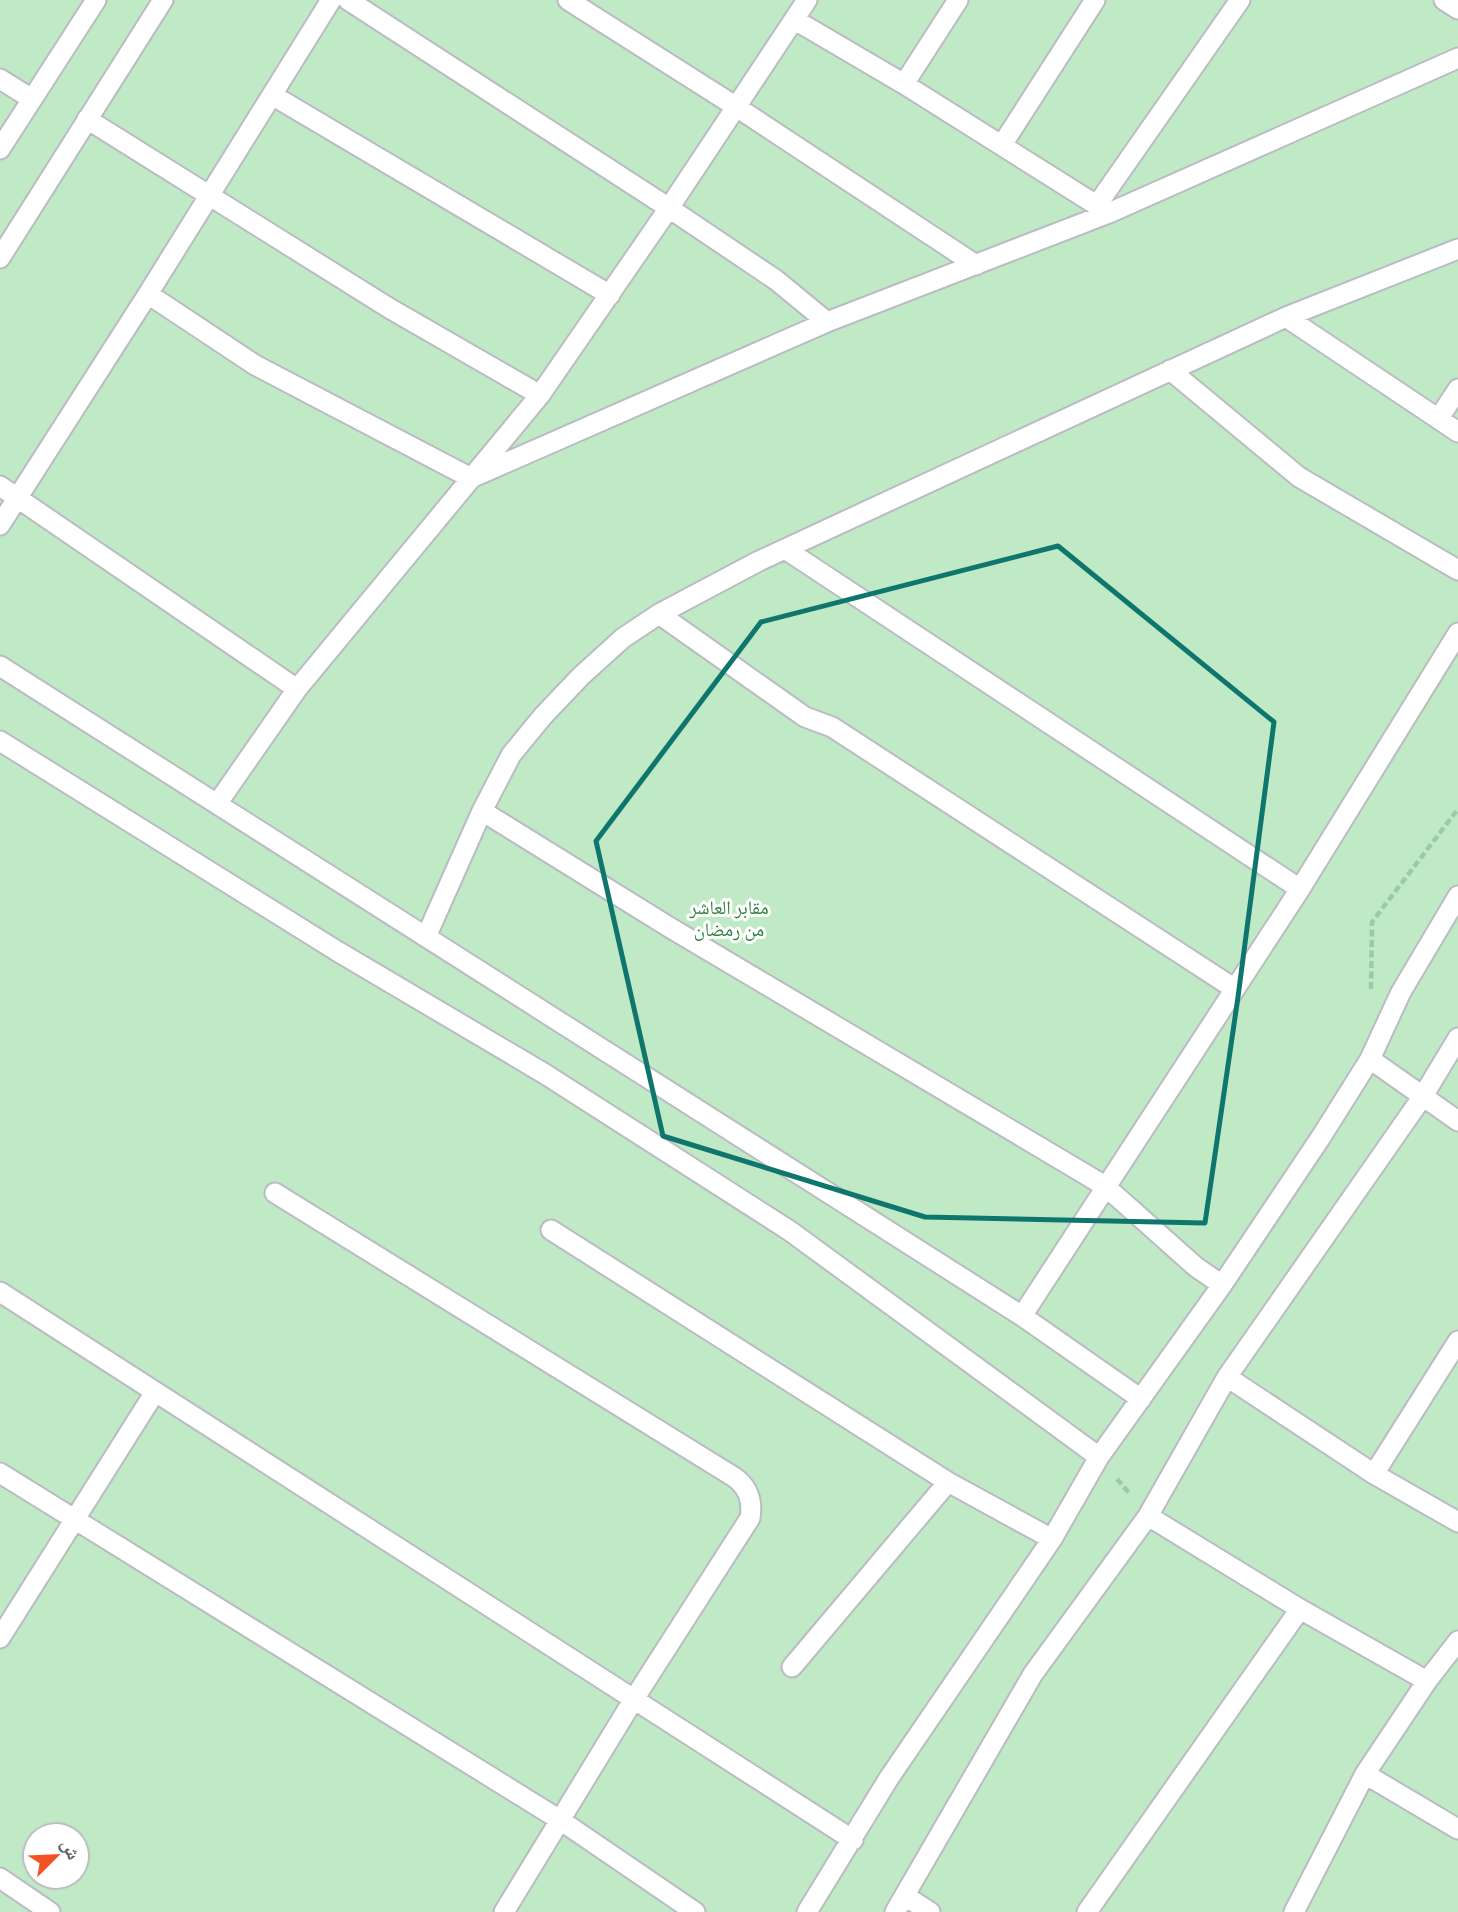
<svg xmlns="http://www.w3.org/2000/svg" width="1458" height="1912" viewBox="0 0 1458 1912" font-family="'PT Sans Narrow','Noto Naskh Arabic',sans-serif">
  <rect width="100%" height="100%" fill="#f0efe5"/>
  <path fill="#c0e9c5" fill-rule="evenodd" d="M0,0H1458V1912H0ZM35,1835H77V1877H35Z"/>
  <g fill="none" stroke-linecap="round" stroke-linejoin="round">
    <g stroke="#babcc2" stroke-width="23">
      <path id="service" d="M348,0L669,208L776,280L827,322
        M568,0L735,106L976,265
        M1444,0L1458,9
        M795,20L904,84L1109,213
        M0,79L32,99
        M904,84L958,0
        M272,95L610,295
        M87,119L389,308L540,395
        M1002,145L1095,0
        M0,149L96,0
        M1097,205L1240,0
        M0,258L163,0
        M148,294L255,365L471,478L827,322L1109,213L1458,58
        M1286,317L1458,249
        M1170,370L1299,477L1458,570
        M1439,418L1458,389
        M0,486L297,689L540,395L669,208L807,0
        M0,525L148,294L331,0
        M785,549L1300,889
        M659,614L805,717L832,727L1235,989
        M0,666L1022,1316L1141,1399
        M0,741L337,951L545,1074L790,1231L1099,1457
        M217,804L297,689
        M426,937L482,811
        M1370,1059L1458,1121
        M275,1193L734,1477C748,1487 753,1500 750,1518L634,1699L504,1912
        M551,1230L948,1482L1052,1539
        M1222,1285L1196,1267L1105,1186L669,927L482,811L511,755L543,716L581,676L623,638L659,614L759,561L1286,317L1458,432
        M0,1292L853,1840
        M1022,1316L1300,889L1458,633
        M1227,1377L1374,1474L1458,1522
        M0,1473L560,1820L695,1912
        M1374,1474L1458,1341
        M1148,1516L1300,1609L1427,1681
        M0,1638L155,1392
        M792,1667L948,1482
        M1365,1774L1458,1829
        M0,1878L50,1912
        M905,1896L930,1912
        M807,1912L889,1778L1052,1539L1099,1457L1222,1285L1321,1137L1370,1059L1401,992L1458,896
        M895,1912L1033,1674L1148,1516L1227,1377L1423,1096L1458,1038
        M1087,1912L1300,1609
        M1294,1912L1365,1774L1427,1681L1458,1641"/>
    </g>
    <path stroke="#98cbad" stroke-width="4.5" stroke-dasharray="7 3.5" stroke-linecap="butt" d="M1371,989L1372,922L1458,809
      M1117,1479L1130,1494"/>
    <use href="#service" stroke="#fff" stroke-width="19"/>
  </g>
  <path fill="none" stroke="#0f766e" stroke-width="5" stroke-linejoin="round" d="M1058,546L1274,722L1238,997L1205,1223L925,1217L663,1136L596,841L761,622Z"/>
  <g text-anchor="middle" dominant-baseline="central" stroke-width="6" stroke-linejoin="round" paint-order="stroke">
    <g font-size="19" fill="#2f833e" stroke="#fff">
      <text x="729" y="907">مقابر العاشر<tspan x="729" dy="22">من رمضان</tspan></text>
    </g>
  </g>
  <g transform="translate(56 1856) rotate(66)"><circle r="33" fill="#ffffff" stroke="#bebfc2" stroke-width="2"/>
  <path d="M0-5L12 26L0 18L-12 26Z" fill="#f45127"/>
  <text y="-10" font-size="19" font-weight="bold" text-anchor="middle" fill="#5d6066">ش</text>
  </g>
</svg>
